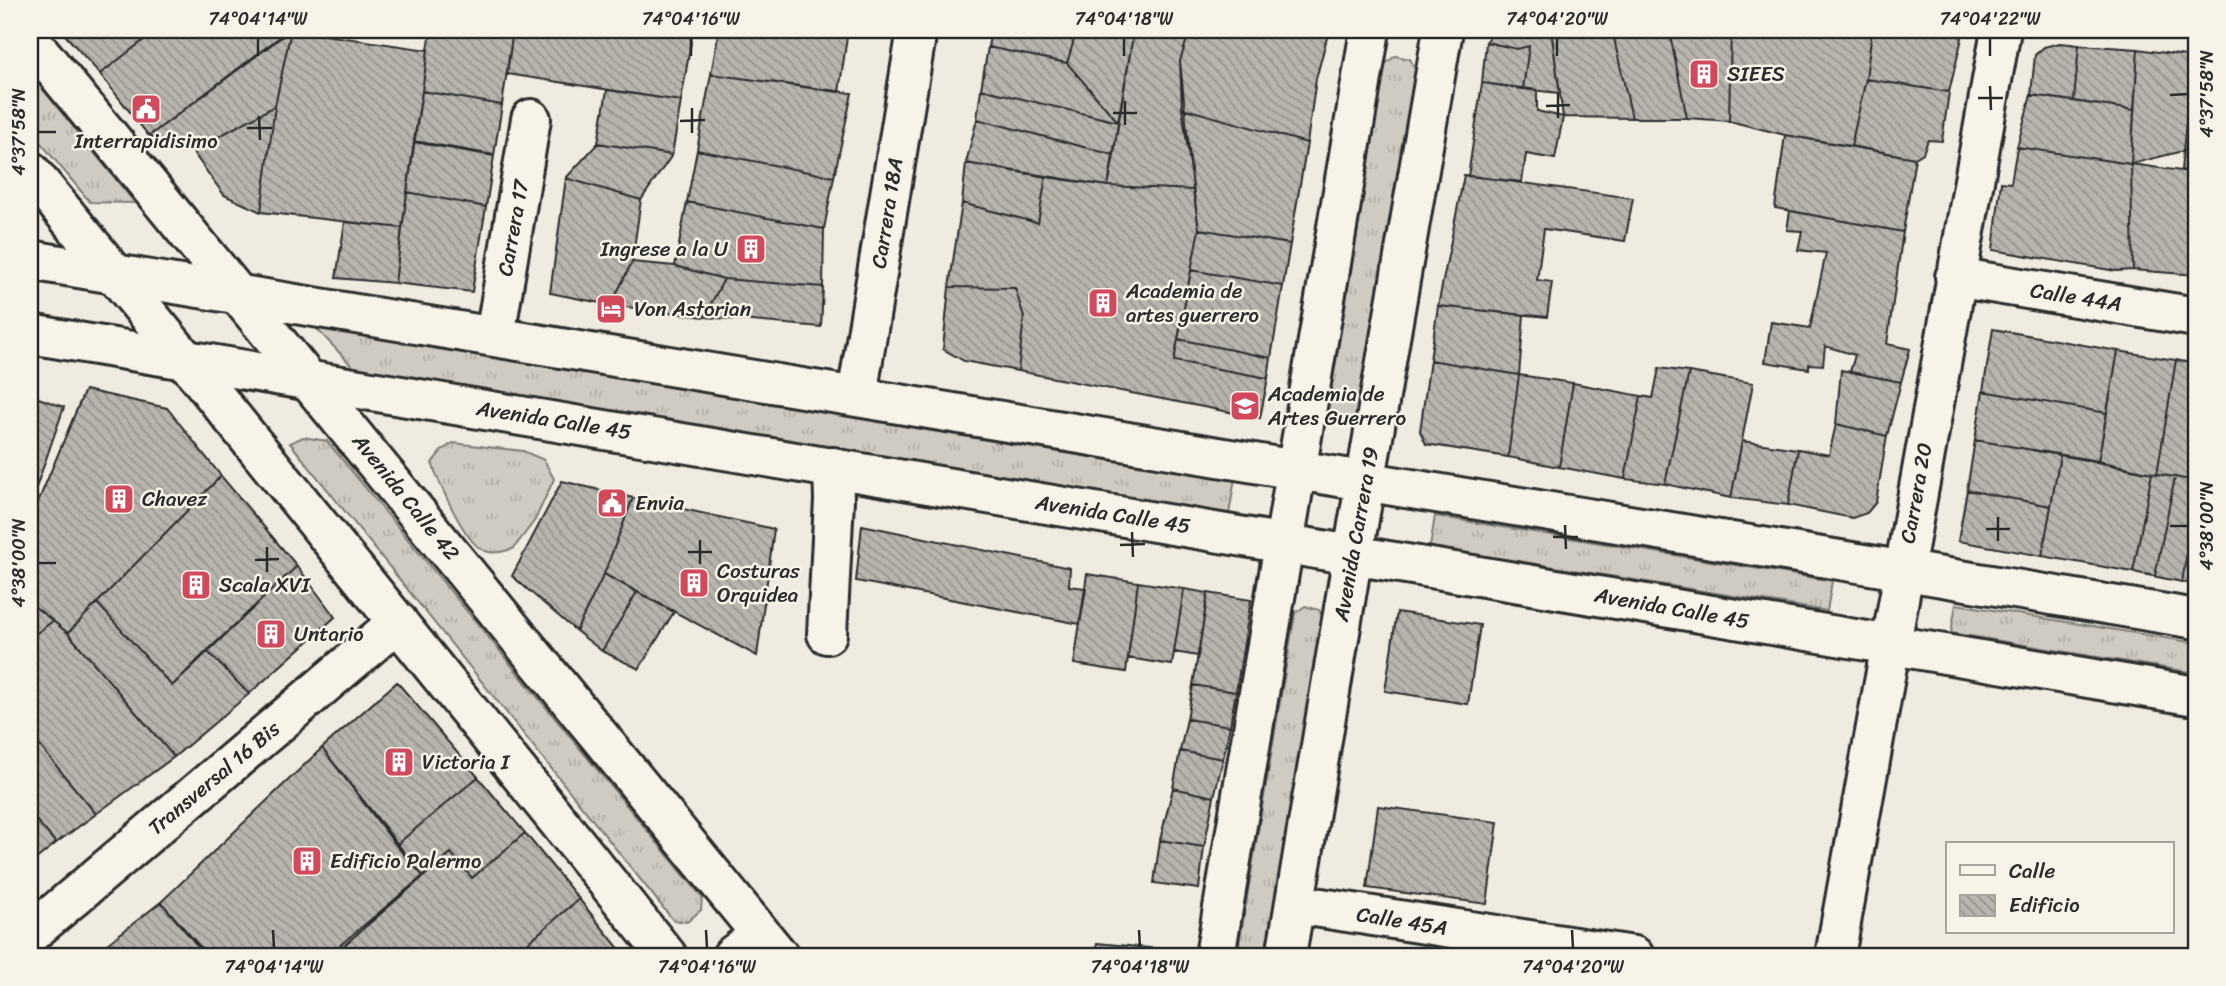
<svg xmlns="http://www.w3.org/2000/svg" width="2226" height="986" viewBox="0 0 2226 986" font-family="Sriracha,sans-serif">
  <defs>
    <pattern id="grass-tufts" width="24" height="20" patternUnits="userSpaceOnUse" patternTransform="scale(1.75)"><rect width="24" height="20" fill="#cfcbc2"/><path d="M3 7l-1-3M5 7V3M7 7l1-3M15 17l-1-3M17 17v-4M19 17l1-3" fill="none" stroke="#b2aea7"/></pattern>
    <pattern id="building-back-hatch" width="6" height="6" patternUnits="userSpaceOnUse" patternTransform="scale(1.75)"><rect width="6" height="6" fill="#b8b5ae"/><path d="M-1 5l2 2M0 0l6 6M5-1l2 2" fill="none" stroke="#96938e"/></pattern>
  </defs>
  <rect width="100%" height="100%" fill="#efebe0"/>
  <filter id="ink" filterUnits="userSpaceOnUse"><feTurbulence type="fractalNoise" baseFrequency=".0143" numOctaves="2"/><feDisplacementMap in="SourceGraphic" scale="14" xChannelSelector="R" yChannelSelector="G"/><feConvolveMatrix kernelMatrix="1 2 1 2 8 2 1 2 1" color-interpolation-filters="sRGB"/></filter>
  <g filter="url(#ink)">
    <path fill="url(#grass-tufts)" stroke="#7d7b76" stroke-width="2" d="M1395,56L1410,59L1416,71L1358,416L1354,424L1328,420V409L1385,64Z
      M30,73L135,203L90,202L30,130Z
      M314,326L1235,478L1229,514L356,370Z
      M303,437L327,441L702,897L701,910L687,922L673,920L290,443Z
      M453,443L523,451L544,460L554,479L535,520L513,549C502,552 490,555 481,549C463,538 439,483 432,463L442,450Z
      M1435,516L1832,581L1827,611L1430,547Z
      M1956,604L2196,643V673L1951,633Z
      M1305,606L1319,610L1324,619L1268,956H1237L1295,613Z"/>
    <path fill="url(#building-back-hatch)" stroke="#2b2b2b" stroke-width="2" d="M72,30H157L100,74L65,35Z
      M157,30H289L149,136L100,74Z
      M291,30L428,50L402,228L261,212L275,106Z
      M291,30L275,106L192,151L149,136Z
      M431,30H513L502,105L422,91Z
      M513,30H693L681,101L507,74Z
      M719,30H848L839,92L711,74Z
      M991,30H1077L1067,63L988,47Z
      M1077,30H1134L1118,122L1067,63Z
      M1134,30H1190L1180,61L1193,190L1108,186Z
      M1190,30H1329L1316,79L1307,143L1182,108L1180,61Z
      M1495,30H1551L1560,93L1523,89L1529,46L1517,49L1486,42Z
      M1551,30H1612L1632,118L1563,117Z
      M1612,30H1669L1687,118H1632Z
      M1669,30H1731L1729,121L1687,118Z
      M1731,30H1872L1866,79L1851,146L1785,135L1729,121Z
      M1872,30H1955L1962,38L1949,92L1866,79Z
      M1486,42L1517,49L1529,46L1523,89L1482,83Z
      M2060,43L2079,45L2074,101L2031,95L2035,55L2044,47Z
      M2079,45L2138,49L2134,110L2074,101Z
      M988,47L1067,63L1118,122L981,89Z
      M2138,49L2193,57L2183,151L2131,164Z
      M2193,57L2196,58V173L2181,170Z
      M711,74L852,93L834,177L697,150Z
      M1866,79L1949,92L1942,141L1928,140L1923,153L1915,158L1851,146Z
      M1482,83L1537,90V111L1563,117L1555,159L1526,154L1522,182L1468,176Z
      M981,89L1118,122L1114,155L977,119Z
      M607,90L681,101L672,155L598,143Z
      M422,91L502,105L494,155L414,141Z
      M2031,95L2134,110L2131,164L2017,147Z
      M275,106L261,212L224,195L192,151Z
      M1182,108L1307,143L1290,244L1199,229Z
      M977,119L1114,155L1108,186L966,163Z
      M1785,135L1915,158L1903,232L1775,208Z
      M414,142L494,156L486,207L407,192Z
      M598,143L672,155L641,200L566,178Z
      M2017,147L2131,164L2133,270L2116,271L1993,250L2001,182L2011,183Z
      M697,150L834,177L824,229L687,202Z
      M966,163L1046,177L1038,223L962,203Z
      M2131,164L2196,173V275L2133,270Z
      M1464,175L1633,198L1625,241L1544,229L1537,280L1552,282L1547,317L1438,306Z
      M1046,177L1108,186L1193,190L1199,229L1174,361L1268,378L1260,418L1018,371L1024,317L1015,288L949,287L962,203L1038,223Z
      M566,178L641,200L632,262L611,305L550,293Z
      M407,192L486,207L472,292L395,283Z
      M687,202L824,229L823,287L724,279L675,266Z
      M1790,211L1903,232L1887,344L1910,349L1901,382L1850,372L1855,355L1825,346L1823,365L1809,364V369L1765,362L1771,322L1810,328L1826,253L1798,250L1802,231L1787,230Z
      M345,222L402,228L395,283L336,278Z
      M1199,229L1290,244L1283,286L1191,270Z
      M632,262L675,266L724,279L704,317L611,305Z
      M1191,270L1283,286L1271,358L1178,339Z
      M724,279L823,287L821,327L704,317Z
      M949,287L1015,288L1024,317L1018,371L964,361L943,349Z
      M1438,306L1524,315L1519,375L1430,360Z
      M1993,329L2118,351L2107,413L1983,391Z
      M1178,339L1271,358L1268,378L1174,361Z
      M2118,351L2176,360L2157,474L2098,461Z
      M1430,360L1519,375L1508,457L1426,444L1420,431Z
      M2176,360L2196,364V481L2157,474Z
      M1659,368L1689,372L1665,484L1625,479L1641,396L1653,398Z
      M1841,370L1901,382L1887,436L1836,424Z
      M1689,372L1753,383L1731,498L1665,484Z
      M1519,375L1573,383L1559,467L1508,457Z
      M1573,383L1641,396L1625,479L1559,467Z
      M85,390L167,408L221,476L68,633L30,603V521Z
      M1983,391L2107,413L2098,461L1975,440Z
      M30,395L64,407L30,505Z
      M1836,424L1887,436L1876,502L1867,513L1852,518L1788,505L1798,449L1829,455Z
      M1975,440L2060,455L2051,506L1967,490Z
      M1742,441L1798,449L1788,505L1731,498Z
      M2060,455L2152,473L2133,572L2042,556Z
      M2152,473L2196,481V499L2182,582L2133,572Z
      M2152,473L2175,477L2155,576L2133,572Z
      M221,476L297,566L172,686L97,603Z
      M562,481L633,498L604,574L576,631L512,576Z
      M1967,490L2051,506L2042,556L1958,541Z
      M633,498L774,529L757,656L604,574Z
      M2196,499V585L2182,582Z
      M862,525L1070,568L1069,586L1086,588L1080,624L856,581Z
      M297,566L335,617L249,694L207,651Z
      M604,574L637,592L602,651L576,631Z
      M1087,574L1138,582L1126,672L1074,664Z
      M1138,582L1184,589L1172,665L1128,658Z
      M1184,589L1208,593L1198,656L1174,652Z
      M637,592L674,612L639,669L602,651Z
      M1208,593L1251,600L1236,692L1193,685Z
      M30,603L53,621L30,638Z
      M97,603L172,686L207,651L249,694L174,757L68,633Z
      M1397,612L1480,625L1468,704L1385,691Z
      M53,621L68,633L174,757L96,814L30,734V638Z
      M397,682L478,777L396,845L322,748Z
      M1193,685L1236,692L1230,726L1187,719Z
      M1187,719L1230,726L1223,759L1180,751Z
      M30,734L96,814L56,843L30,813Z
      M322,748L423,876L327,956H208L161,902Z
      M1180,751L1223,759L1214,797L1173,788Z
      M478,777L525,833L472,878L451,853L423,876L396,845Z
      M1173,788L1214,797L1204,847L1160,840Z
      M1378,806L1498,822L1487,904L1367,888Z
      M30,813L56,843L30,864Z
      M525,833L579,899L512,956H351L342,947L451,853L472,878Z
      M1160,840L1204,847L1199,889L1154,883Z
      M579,899L625,956H512Z
      M161,902L206,956H118L107,944Z
      M1097,943L1169,950L1168,956H1096Z
      M107,944L118,956H93Z
      M342,947L351,956H330Z"/>
    <g fill="none" stroke-linecap="round" stroke-linejoin="round">
      <g stroke="#2b2b2b" stroke-width="44">
        <path id="minor" d="M30,40L779,956
          M30,171L184,358L667,956
          M1955,277L2196,317
          M495,336L531,119
          M857,396L917,30
          M827,634L834,500L833,467
          M1295,904L1634,956
          M30,934L398,622
          M732,956L761,934
          M1286,956L1353,554
          M1835,956L2001,30"/>
      </g>
      <g stroke="#2b2b2b" stroke-width="44">
        <path id="major" d="M30,260L2196,619
          M30,334L2196,696
          M1353,554L1443,30
          M1215,956L1370,30"/>
      </g>
      <use href="#minor" stroke="#f7f3e8" stroke-width="38"/>
      <use href="#major" stroke="#f7f3e8" stroke-width="38"/>
    </g>
  </g>
  <path fill="none" stroke="#2b2b2b" stroke-width="2.5" d="M258,38V56M691,38V56M1124,38V56M1557,38V56M1990,38V56M1990,86L1991,110M1558,93V118M2170,95L2188,94M1978,98H2003M1125,101V125M1546,106L1570,105M692,108V133M1113,113H1137M259,116L260,140M680,121L705,120M247,128H272M38,132H56M1998,517V541M1565,525L1566,549M2170,526H2188M1986,529H2010M1132,532L1133,557M1553,537H1578M700,540V564M1120,545L1145,544M267,547V572M688,552H712M255,560L279,559M38,563H56M273,930L274,948M706,930L707,948M1139,930L1140,948M1572,930L1573,948"/>
  <defs>
    <g id="building-square" transform="scale(1.575)"><rect x="-9" y="-9" width="18" height="18" rx="4" fill="#d1495b" stroke="#f7f3e8"/><path d="M-4-6H4V6H1V3H-1V6H-4ZM-2.5-4.3h1.7v1.8h-1.7ZM.8-4.3h1.7v1.8H.8ZM-2.5-1h1.7V.8h-1.7ZM.8-1h1.7V.8H.8Z" fill="#fff"/></g>
    <g id="civic-square" transform="scale(1.575)"><rect x="-9" y="-9" width="18" height="18" rx="4" fill="#d1495b" stroke="#f7f3e8"/><path d="M-.6-6.5H3V-4.5H.6V-3L4-1V1h2V6H-6V1h2V-1L-.6-3ZM-1.2 2.5V6h2.4V2.5Z" fill="#fff"/></g>
    <g id="hotel-square" transform="scale(1.575)"><rect x="-9" y="-9" width="18" height="18" rx="4" fill="#d1495b" stroke="#f7f3e8"/><path d="M-6-4.5h1.5V1H6V5H4.5V3h-9V5H-6ZM-4 0a1.8 1.8 0 1 1 3.6 0ZM.5 0V-2.5h3Q6-2.5 6 0Z" fill="#fff"/></g>
    <g id="school-square" transform="scale(1.575)"><rect x="-9" y="-9" width="18" height="18" rx="4" fill="#d1495b" stroke="#f7f3e8"/><path d="M0-5L7-2L0 1L-7-2ZM-4 1L0 2.5L4 1V4Q0 6-4 4Z" fill="#fff"/></g>
  </defs>
  <g fill-rule="evenodd">
    <use href="#building-square" x="1704" y="74"/>
    <use href="#civic-square" x="146" y="109"/>
    <use href="#building-square" x="751" y="249"/>
    <use href="#building-square" x="1103" y="303"/>
    <use href="#hotel-square" x="611" y="309"/>
    <use href="#school-square" x="1245" y="406"/>
    <use href="#building-square" x="119" y="499"/>
    <use href="#civic-square" x="612" y="503"/>
    <use href="#building-square" x="694" y="583"/>
    <use href="#building-square" x="196" y="585"/>
    <use href="#building-square" x="271" y="634"/>
    <use href="#building-square" x="399" y="762"/>
    <use href="#building-square" x="307" y="861"/>
  </g>
  <g text-anchor="middle" dominant-baseline="central" stroke-width="5" stroke-linejoin="round" paint-order="stroke">
    <g font-size="21" fill="#2b2b2b" stroke="#f7f3e8" text-anchor="start">
      <text x="1727" y="74">SIEES</text>
      <text x="146" y="141" text-anchor="middle">Interrapidisimo</text>
      <text x="728" y="249" text-anchor="end">Ingrese a la U</text>
      <text x="1126" y="291">Academia de<tspan x="1126" dy="24">artes guerrero</tspan></text>
      <text x="634" y="309">Von Astorian</text>
      <text x="1268" y="394">Academia de<tspan x="1268" dy="24">Artes Guerrero</tspan></text>
      <text x="142" y="499">Chavez</text>
      <text x="635" y="503">Envia</text>
      <text x="717" y="571">Costuras<tspan x="717" dy="24">Orquidea</tspan></text>
      <text x="219" y="585">Scala XVI</text>
      <text x="294" y="634">Untario</text>
      <text x="422" y="762">Victoria I</text>
      <text x="330" y="861">Edificio Palermo</text>
    </g>
    <g font-size="21" fill="#2b2b2b" stroke="#f7f3e8">
      <text transform="translate(887 213) rotate(-81)">Carrera 18A</text>
      <text transform="translate(513 228) rotate(-80)">Carrera 17</text>
      <text transform="translate(2076 297) rotate(9)">Calle 44A</text>
      <text transform="translate(554 420) rotate(9)">Avenida Calle 45</text>
      <text transform="translate(1916 493) rotate(-80)">Carrera 20</text>
      <text transform="translate(406 497) rotate(51)">Avenida Calle 42</text>
      <text transform="translate(1113 514) rotate(9)">Avenida Calle 45</text>
      <text transform="translate(1356 534) rotate(-80)">Avenida Carrera 19</text>
      <text transform="translate(1672 608) rotate(10)">Avenida Calle 45</text>
      <text transform="translate(214 778) rotate(-40)">Transversal 16 Bis</text>
      <text transform="translate(1402 921) rotate(9)">Calle 45A</text>
    </g>
  </g>
  <rect width="2226" height="986" fill="none" stroke="#f7f3e8" stroke-width="77"/>
  <rect x="1946" y="842" width="228" height="91" fill="#f7f3e8" stroke="#a5a39c" stroke-width="2"/>
  <rect x="1960" y="865" width="35" height="10" fill="#f7f3e8" stroke="#a5a39c" stroke-width="2"/>
  <text x="2009" y="878" font-size="21" fill="#2b2b2b">Calle</text>
  <rect x="1960" y="895" width="35" height="21" fill="url(#building-back-hatch)" stroke="#a5a39c" stroke-width="2"/>
  <text x="2009" y="912" font-size="21" fill="#2b2b2b">Edificio</text>
  <rect x="38" y="38" width="2150" height="910" fill="none" stroke="#2b2b2b" stroke-width="2.5"/>
  <g font-size="18" text-anchor="middle" fill="#2b2b2b">
    <text x="258" y="25">74°04'14"W</text>
    <text x="691" y="25">74°04'16"W</text>
    <text x="1124" y="25">74°04'18"W</text>
    <text x="1557" y="25">74°04'20"W</text>
    <text x="1990" y="25">74°04'22"W</text>
    <text transform="translate(2207 94) rotate(-90)" y="6">4°37'58"N</text>
    <text transform="translate(19 132) rotate(-90)" y="6">4°37'58"N</text>
    <text transform="translate(2207 526) rotate(-90)" y="6">4°38'00"N</text>
    <text transform="translate(19 563) rotate(-90)" y="6">4°38'00"N</text>
    <text x="274" y="973">74°04'14"W</text>
    <text x="707" y="973">74°04'16"W</text>
    <text x="1140" y="973">74°04'18"W</text>
    <text x="1573" y="973">74°04'20"W</text>
  </g>
</svg>
